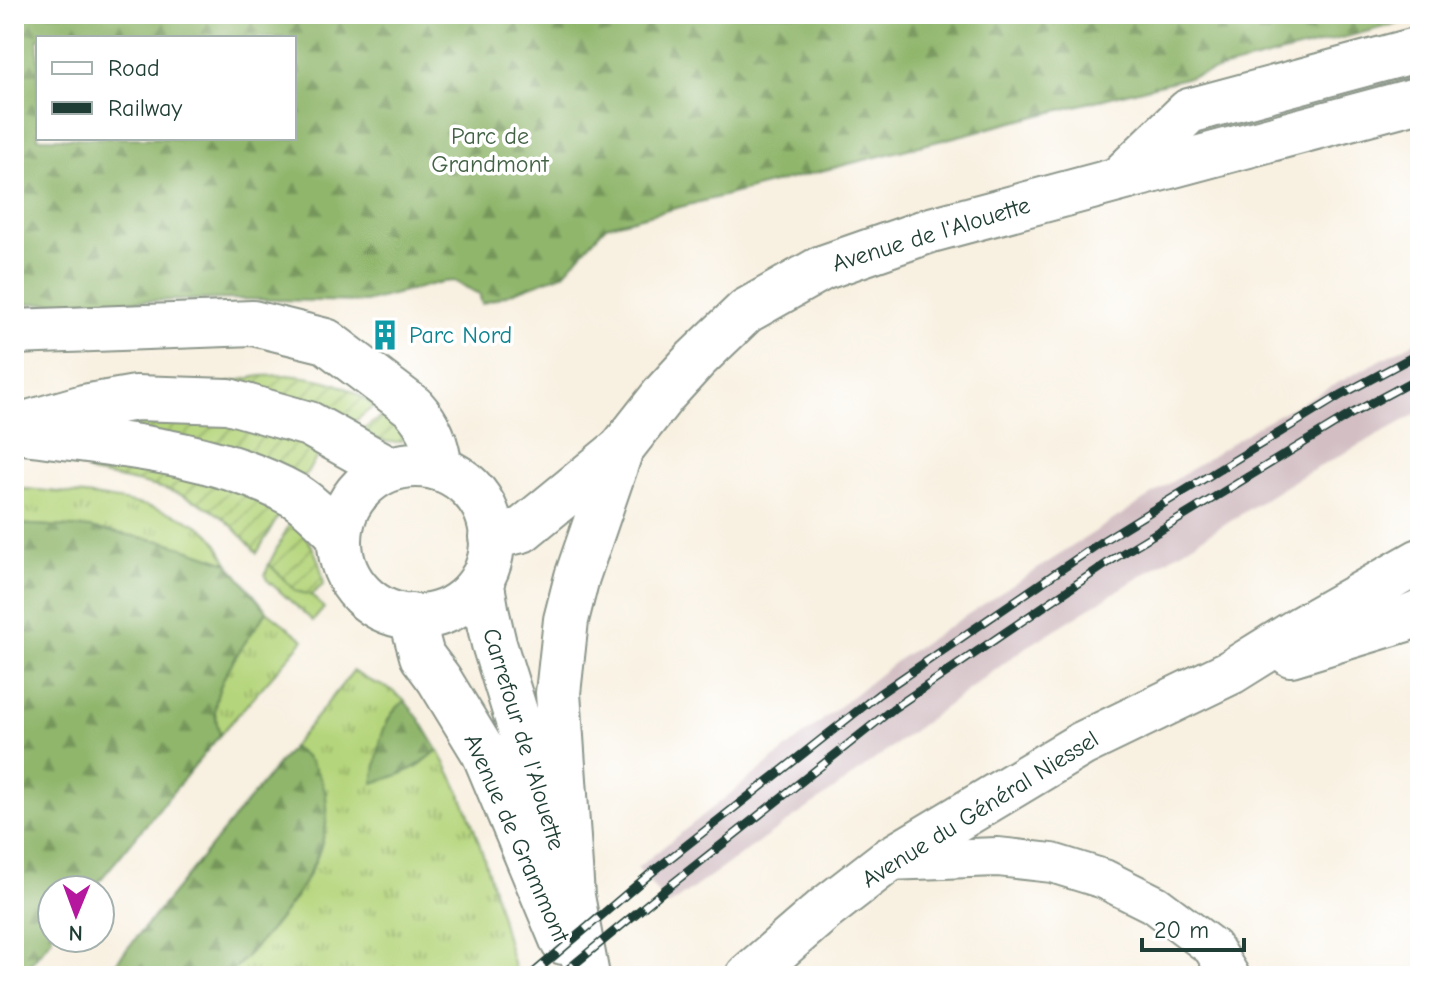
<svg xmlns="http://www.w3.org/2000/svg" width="1434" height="990" viewBox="0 0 1434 990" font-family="'Comic Neue',sans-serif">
  <defs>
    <pattern id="grass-tufts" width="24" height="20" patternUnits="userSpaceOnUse" patternTransform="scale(2)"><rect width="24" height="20" fill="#b5d57c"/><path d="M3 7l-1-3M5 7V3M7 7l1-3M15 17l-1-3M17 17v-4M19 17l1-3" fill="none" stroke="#93ae66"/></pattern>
    <pattern id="forest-firs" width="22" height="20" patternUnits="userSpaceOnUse" patternTransform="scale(2)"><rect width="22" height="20" fill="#90b66c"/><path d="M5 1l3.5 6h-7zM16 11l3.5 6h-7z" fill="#75955a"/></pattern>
    <pattern id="garden-furrows" width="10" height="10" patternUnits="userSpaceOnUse" patternTransform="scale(2)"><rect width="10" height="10" fill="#b5d57c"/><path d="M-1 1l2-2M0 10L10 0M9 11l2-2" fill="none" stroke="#93ae66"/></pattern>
  </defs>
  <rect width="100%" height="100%" fill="#fff"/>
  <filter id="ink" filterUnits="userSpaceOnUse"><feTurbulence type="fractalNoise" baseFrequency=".0125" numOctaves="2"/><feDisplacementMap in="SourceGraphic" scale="16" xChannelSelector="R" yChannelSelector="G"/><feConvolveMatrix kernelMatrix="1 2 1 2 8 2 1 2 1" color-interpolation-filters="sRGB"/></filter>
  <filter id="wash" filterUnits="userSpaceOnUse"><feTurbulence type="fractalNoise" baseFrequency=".006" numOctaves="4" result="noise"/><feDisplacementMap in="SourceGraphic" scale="32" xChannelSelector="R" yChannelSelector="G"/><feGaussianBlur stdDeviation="1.8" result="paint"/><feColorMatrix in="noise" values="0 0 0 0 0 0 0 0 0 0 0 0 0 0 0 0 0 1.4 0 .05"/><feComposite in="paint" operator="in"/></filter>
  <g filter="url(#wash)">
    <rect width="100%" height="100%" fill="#f8f0e0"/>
    <path fill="#d2bec3" d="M1420,339V412L1297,479L1022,650L835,789L668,906L637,868L899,659L1261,424Z"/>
    <path fill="url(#grass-tufts)" stroke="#6a8958" stroke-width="2" d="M26,489C73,493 164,501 202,528C215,536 221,550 228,563L166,542L90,528L14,524V490Z
      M269,564L296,591L311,595L324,608L313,621L267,580L265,575Z
      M267,611L304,640L220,735C218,727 215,718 215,710C216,677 249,638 267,611Z
      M353,671L366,679L390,689L405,701C391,711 387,720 382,736L416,768L438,750C478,818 495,896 515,971L508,976H227C268,936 333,866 326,804C325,798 322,792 320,786C311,763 312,762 292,747Z"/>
    <path fill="url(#forest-firs)" stroke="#587a50" stroke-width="2" fill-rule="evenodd" d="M14,14H1420V18L606,226L563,274L482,304L479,294L454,281L442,282L365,302L230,299L14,304ZM38,38H294V138H38Z
      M14,524L90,528L166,542L228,563L267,611C249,638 216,677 215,710C215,718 218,727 220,735L92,890H52V938L21,976H14Z
      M405,701L420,720L438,750C413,771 404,774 373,783C379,753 378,720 405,701Z
      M292,747C298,752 307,757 311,763C364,831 273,931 227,976H105Z"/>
    <path fill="url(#garden-furrows)" stroke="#6a8958" stroke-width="2" d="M287,375C322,378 346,383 374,406L348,427L209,387L260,376Z
      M217,416L324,447L302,480L127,427L125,418Z
      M382,416L386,420L394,421L402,416L413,435C398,449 376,440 360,432Z
      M91,463L137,466L220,483L281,512L257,553C246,541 235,527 222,517C184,488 136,482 91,473L88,471Z
      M292,519C311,542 319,554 324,584L311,595L296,591L269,564Z"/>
  </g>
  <g filter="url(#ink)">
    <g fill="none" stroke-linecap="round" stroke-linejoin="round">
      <g stroke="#8c968a" stroke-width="42">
        <path id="street" d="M887,861L998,857L1052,863L1104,879L1156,905L1212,947L1230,976"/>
      </g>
      <g stroke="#8c968a" stroke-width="48">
        <path id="secondary" d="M14,332L253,323L326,341L413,407C430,426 437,444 440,469
          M1291,654L1403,620L1420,613
          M748,976L825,909L887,861L1082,744L1231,672L1300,629L1420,561"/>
      </g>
      <g stroke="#8c968a" stroke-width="48">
        <path id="primary" d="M1121,177L1189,111L1420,49
          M14,427L84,407L136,398L228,401L309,424L390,469
          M24,432C115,444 212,450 294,495C311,505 326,522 340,536
          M340 541a76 76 0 1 1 152 0a76 76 0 1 1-152 0Z
          M491,537L522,530L621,449L665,393L696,359L746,311L822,268L931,230L1420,99
          M481,580L487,614L494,644L549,821
          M411,616L422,656L439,679L484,753L563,942
          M587,976L572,896L558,693L566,620L577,577L621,449"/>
      </g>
      <use href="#street" stroke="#fff" stroke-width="38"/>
      <use href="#secondary" stroke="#fff" stroke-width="44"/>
      <use href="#primary" stroke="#fff" stroke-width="44"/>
      <g stroke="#1f3d34" stroke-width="9">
        <path id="rail" d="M530,976L650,874L879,694L1104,540L1341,395L1420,353
          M560,976L662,892L894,708L1115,558L1351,414L1420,377"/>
      </g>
      <use href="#rail" stroke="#fff" stroke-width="6" stroke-dasharray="18" stroke-linecap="butt"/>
    </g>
  </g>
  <defs>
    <g id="building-bare" transform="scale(2.4)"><path d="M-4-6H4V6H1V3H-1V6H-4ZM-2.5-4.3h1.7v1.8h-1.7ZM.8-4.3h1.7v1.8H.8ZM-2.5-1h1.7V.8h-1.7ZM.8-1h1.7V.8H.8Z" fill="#0f9aa8" stroke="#fff" stroke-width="2.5" paint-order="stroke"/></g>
  </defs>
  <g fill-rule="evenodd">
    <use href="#building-bare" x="385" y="335"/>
  </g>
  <g text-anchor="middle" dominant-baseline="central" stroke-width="7" stroke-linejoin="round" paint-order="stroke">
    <g font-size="24" fill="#446346" stroke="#fff">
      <text x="490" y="136">Parc de<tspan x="490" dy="28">Grandmont</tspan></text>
    </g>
    <g font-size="24" fill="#1f3d34" stroke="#fff">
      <text transform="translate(931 234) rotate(-17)">Avenue de l'Alouette</text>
      <text transform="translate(524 739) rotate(73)">Carrefour de l'Alouette</text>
      <text transform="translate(980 809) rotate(-32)">Avenue du Général Niessel</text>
      <text transform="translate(517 838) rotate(66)">Avenue de Grammont</text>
    </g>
    <g font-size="24" fill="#0d838f" stroke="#fff" text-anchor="start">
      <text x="409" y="335">Parc Nord</text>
    </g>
  </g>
  <rect width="1434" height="990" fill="none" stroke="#fff" stroke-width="48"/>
  <rect x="36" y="36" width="260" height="104" fill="#ffffff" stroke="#a5b1ae" stroke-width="2"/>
  <rect x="52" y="62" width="40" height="12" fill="#ffffff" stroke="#a5b1ae" stroke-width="2"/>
  <text x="108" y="76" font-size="24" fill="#1f3d34">Road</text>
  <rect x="52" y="102" width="40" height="12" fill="#1f3d34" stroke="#a5b1ae" stroke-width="2"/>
  <text x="108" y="116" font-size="24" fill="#1f3d34">Railway</text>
  <g transform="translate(76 914) rotate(181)"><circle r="38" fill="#ffffff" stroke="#a5b1ae" stroke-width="2"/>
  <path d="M0-6L14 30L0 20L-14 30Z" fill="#b5179e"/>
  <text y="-12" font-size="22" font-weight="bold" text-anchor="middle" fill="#1f3d34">N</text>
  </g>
  <path d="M1142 938v12h102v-12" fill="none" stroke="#1f3d34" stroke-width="4"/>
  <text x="1154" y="938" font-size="24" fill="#1f3d34" stroke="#ffffff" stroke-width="6" paint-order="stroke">20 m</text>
</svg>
